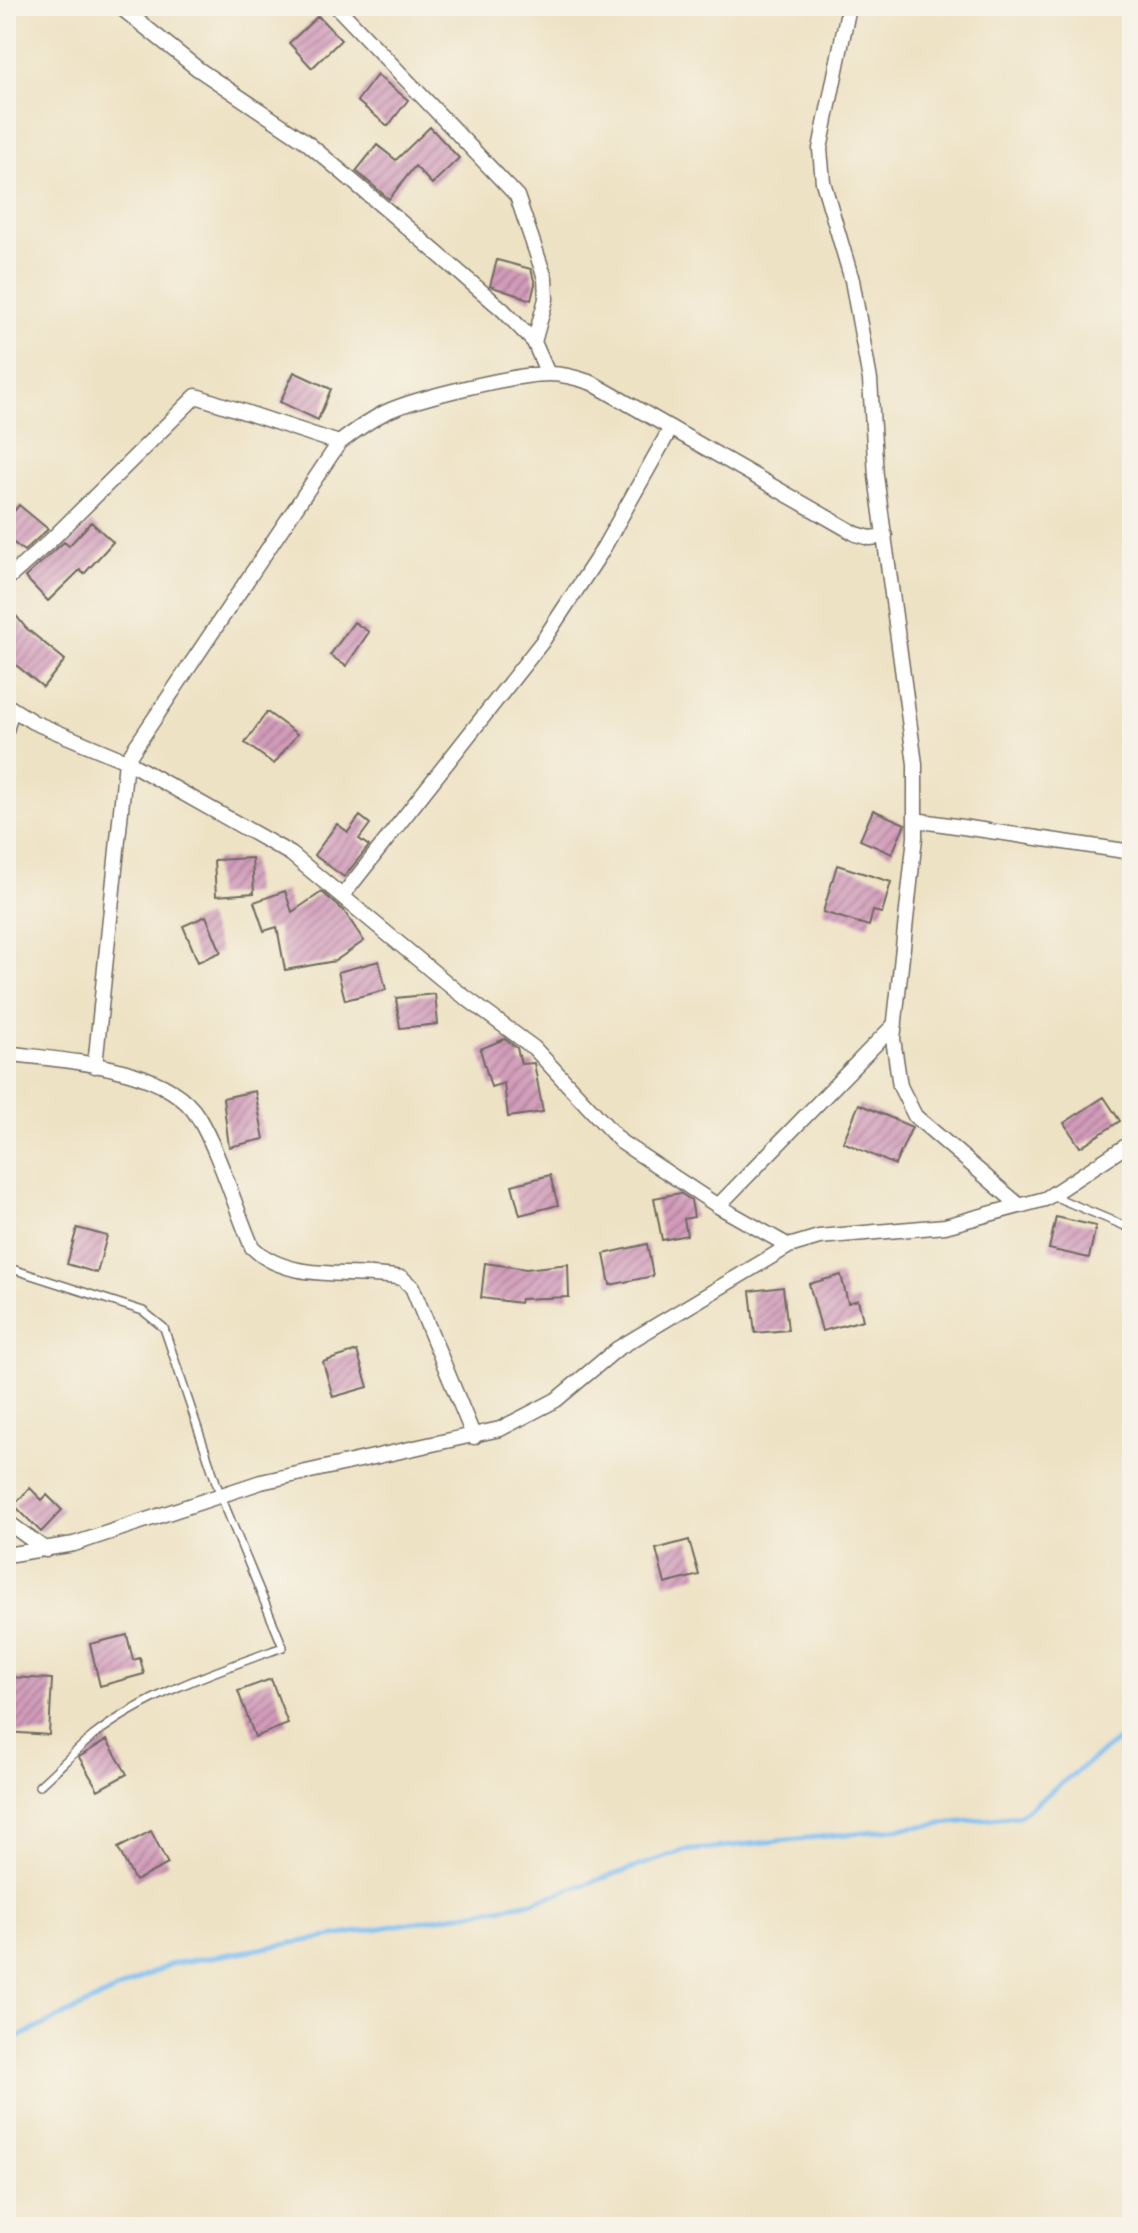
<svg xmlns="http://www.w3.org/2000/svg" width="1138" height="2233" viewBox="0 0 1138 2233" font-family="'Balsamiq Sans',sans-serif">
  <defs>
    <pattern id="building-hatch" width="6" height="6" patternUnits="userSpaceOnUse" patternTransform="scale(2)"><rect width="6" height="6" fill="#d19bba"/><path d="M-1 1l2-2M0 6l6-6M5 7l2-2" fill="none" stroke="#aa7f97"/></pattern>
  </defs>
  <rect width="100%" height="100%" fill="#f7f3e8"/>
  <filter id="ink" filterUnits="userSpaceOnUse"><feTurbulence type="fractalNoise" baseFrequency=".0125" numOctaves="2"/><feDisplacementMap in="SourceGraphic" scale="16" xChannelSelector="R" yChannelSelector="G"/><feConvolveMatrix kernelMatrix="1 2 1 2 8 2 1 2 1" color-interpolation-filters="sRGB"/></filter>
  <filter id="wash" filterUnits="userSpaceOnUse"><feTurbulence type="fractalNoise" baseFrequency=".006" numOctaves="4" result="noise"/><feDisplacementMap in="SourceGraphic" scale="32" xChannelSelector="R" yChannelSelector="G"/><feGaussianBlur stdDeviation="1.8" result="paint"/><feColorMatrix in="noise" values="0 0 0 0 0 0 0 0 0 0 0 0 0 0 0 0 0 1.4 0 .05"/><feComposite in="paint" operator="in"/></filter>
  <g filter="url(#wash)">
    <rect width="100%" height="100%" fill="#eee2c4"/>
    <g fill="none" stroke-linecap="round" stroke-linejoin="round">
      <path stroke="#7dbef2" stroke-width="5" d="M6,2043L171,1964L533,1902L683,1851L1019,1816L1132,1729"/>
    </g>
    <g id="blocks">
      <path fill="url(#building-hatch)" d="M318,16L341,40L312,68L289,43Z
        M377,75L408,100L388,126L357,101Z
        M430,127L459,158L432,184L415,166L389,199L356,171L377,145L396,160Z
        M497,260L531,269L535,284L531,300L490,286Z
        M294,372L331,389L318,420L280,402Z
        M19,505L48,529L24,551L6,537V521Z
        M91,522L113,542L84,574L80,570L48,601L25,577L64,542L69,546Z
        M6,603L26,628L65,660L43,687L6,657Z
        M354,622L369,632L346,666L330,655Z
        M267,712L297,734L274,764L245,743Z
        M873,810L905,824L892,854L860,840Z
        M360,816L370,824L359,839L369,846L344,877L314,855L337,824L348,832Z
        M252,858L254,893L216,896L214,860Z
        M837,865L891,882L882,913L873,911L869,926L823,912Z
        M285,891L292,912L322,892L344,911L364,941L335,961L285,970L277,927L264,931L254,902Z
        M206,916L221,952L198,962L183,926Z
        M379,961L386,990L345,1000L338,972Z
        M435,994L438,1024L400,1028L396,998Z
        M505,1039L517,1048L521,1064L534,1063L543,1112L508,1117L504,1083L491,1087L480,1049Z
        M255,1091L264,1139L229,1147L223,1098Z
        M1104,1097L1120,1121L1080,1147L1064,1123Z
        M859,1104L912,1127L895,1165L843,1142Z
        M550,1175L558,1205L520,1215L512,1185Z
        M680,1193L691,1200L694,1217L684,1219L687,1235L662,1240L654,1198Z
        M1056,1217L1096,1226L1089,1258L1049,1249Z
        M77,1228L107,1236L97,1273L67,1264Z
        M647,1244L653,1276L610,1285L604,1254Z
        M485,1263L526,1269L568,1264L569,1297L521,1299L520,1303L481,1298Z
        M841,1275L848,1303L858,1300L863,1320L822,1331L809,1284Z
        M783,1287L788,1330L755,1333L750,1291Z
        M357,1351L368,1387L333,1397L323,1362Z
        M30,1488L42,1500L47,1495L62,1510L41,1532L14,1505Z
        M689,1540L699,1575L665,1584L656,1549Z
        M127,1635L133,1660L140,1658L144,1674L100,1686L90,1644Z
        M6,1677L52,1679L49,1735L6,1732Z
        M271,1679L288,1724L255,1737L238,1691Z
        M107,1740L127,1774L98,1790L79,1757Z
        M151,1831L168,1864L135,1881L118,1848Z"/>
    </g>
  </g>
  <g filter="url(#ink)">
    <use href="#blocks" fill-opacity="0" stroke="#6f6b61" stroke-width="2"/>
    <g fill="none" stroke-linecap="round" stroke-linejoin="round">
      <g stroke="#6f6b61" stroke-width="10">
        <path id="service" d="M1053,1196L1132,1229
          M6,1267L143,1311L164,1328L220,1494L283,1647C219,1670 147,1694 93,1736C74,1752 57,1770 39,1786"/>
      </g>
      <g stroke="#6f6b61" stroke-width="17">
        <path id="minor" d="M119,6L198,69L305,141L388,211L503,310L534,342L548,374
          M336,6L517,196L545,278L546,299L534,342
          M849,6L820,149L823,182L852,280L870,380L876,476L915,764V837L893,1039L900,1086L915,1116L1020,1206
          M6,580L51,540L196,396L339,443
          M6,705L33,722L126,761L291,854L454,989L534,1048L621,1142L718,1206L789,1246
          M6,731L12,709
          M915,820L1132,852
          M343,895L542,642L600,554L671,428
          M6,1053C61,1061 166,1064 198,1117C219,1152 235,1207 252,1247C289,1284 353,1269 402,1278L412,1287L474,1437
          M95,1066L126,761L339,443C354,432 369,420 386,412C416,398 516,374 549,374C564,374 578,378 592,383L856,534L870,538L885,536
          M718,1206L895,1024
          M6,1521L46,1550
          M6,1555L74,1544L261,1482L500,1429L556,1400L617,1349L789,1246L819,1237L945,1226L1045,1199L1132,1142"/>
      </g>
      <use href="#service" stroke="#fff" stroke-width="7"/>
      <use href="#minor" stroke="#fff" stroke-width="14"/>
    </g>
  </g>
  <rect width="1138" height="2233" fill="none" stroke="#f7f3e8" stroke-width="32"/>
</svg>
